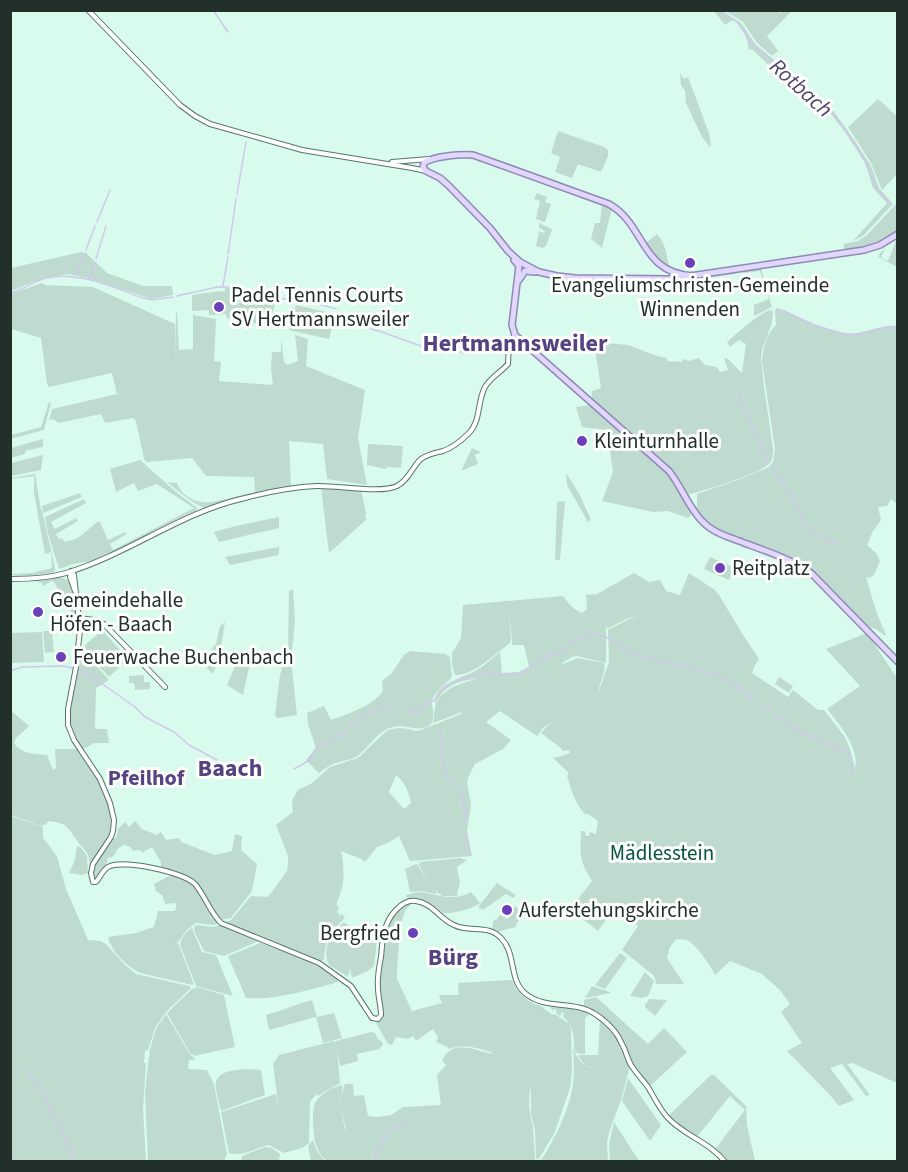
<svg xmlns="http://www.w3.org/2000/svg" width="908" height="1172" viewBox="0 0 908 1172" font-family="'Source Sans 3',sans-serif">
  <rect width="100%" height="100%" fill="#d8fbee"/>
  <path fill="#bfdbd0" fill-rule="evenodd" d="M749,10L750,12L752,10L777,11L780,13L783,11H792L767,36L778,51L772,56L757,43L743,22L725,11Z
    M714,11H722L741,23L756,45L772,58L797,83L827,102L855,141L871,166L879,188L893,204L863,236L853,241L887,203L873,188L865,163L845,132L823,104L785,81L752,49L749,50C747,37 744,28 733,20L725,25Z
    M680,73L684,79L688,77L709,133L711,146L710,147L702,137L686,103L685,91L681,85Z
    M878,99L898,117L897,174L882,190L871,163L848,127Z
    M558,131L604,147L608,150V156L601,172L578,164L572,178L555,172L560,157L551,153Z
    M537,193L547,197L545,202L551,204L545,222L536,219L540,201L534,199Z
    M897,203V231C883,245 863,248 844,251V244L858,241L867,235Z
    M602,204L612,208L602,248L591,239L595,223H600Z
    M539,223L550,228L552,230L546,246L543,248L536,246L539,231L544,233L545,231L539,228Z
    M657,234C666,243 667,258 670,271L664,267L647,247V242Z
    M897,240V267L878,257L881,252L885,248L881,258L888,261L896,241Z
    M81,252L86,253L107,273L143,286H172L173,295L151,299L91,279L69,274L44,278L11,291V268Z
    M761,268L772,307L754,316V305L769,299L760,271L743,273V271Z
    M736,271V274L668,283L620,281V280L639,279Z
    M42,283L45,285L93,287L175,324V359L176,313L177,312L179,350L193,349V315L216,319L214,361L221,362L219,381L273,385L271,368L272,352H281V338L284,362L287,365L298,361L295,335L308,339L306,366L365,390L358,438L367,485L327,479L323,444L289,441L291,486L288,488L226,501L204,508C191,502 179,492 167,482L177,483C181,494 191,501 203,502C212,504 244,494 255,492L254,477L206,476L192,458L147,462L144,459L136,421L133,418L105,423L101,414L59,423L53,419L49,420L52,409L117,394L112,373L49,387L47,384L41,338L11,329L10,294Z
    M225,287L240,291L237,313L241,295L275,302L270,326L227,318L226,314L209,315V310L192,311V295L220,291L225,292Z
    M296,305L335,314L329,339L289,330Z
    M777,308C788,311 797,317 807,321C819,326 834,332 847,333C864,335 880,324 897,326V504L891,499L887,506L878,507L881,520L873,531L867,545L877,554L880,561L874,575L869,578L866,577L876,611L886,635L885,636L876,629L863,625L834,593L789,559L719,530L705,521L697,512V494L735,481L769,467L773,462L775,449L762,361C763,349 767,332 776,325L775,310Z
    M769,310L773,311L772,323L762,350L761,358L764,387L773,449C773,454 773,459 770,463C763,472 703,492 689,494H686L671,471H669L694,511L688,518L668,511L653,512L602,501L613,472L607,430L582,427L576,407L591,405L592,391L601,388L594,342L628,345L657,356L667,358V361L682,362V360L686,359L688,361L699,358L705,365L717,367L720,372L728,370L724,358L728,359L742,373L746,344L739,340L730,347L727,342C741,330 753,318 769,310Z
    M49,402L51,403L44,430L11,439V435L41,427Z
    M43,439V447L25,451V454L11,458V448Z
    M368,444L403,446L401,468L387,467L386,469L367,465Z
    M472,448L481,452L475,455L478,464L461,471Z
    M43,455L41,470L11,476V463Z
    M140,460L176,492L196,507L197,508L196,512L92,561L73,564L59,569L48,534L45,517L84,499L86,503L51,522L55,529L76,518L78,521L56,534L59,539L62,538L65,542L78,538L97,522H100L108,540L125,532L127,534L110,544L113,550L194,508L157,484L138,491L134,483L116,492L110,469Z
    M566,473L580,495L591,520L588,522L567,485Z
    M35,474L41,510H42L55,568V571L52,573L18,578L16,576L11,574L32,573L52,568L51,552L45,554L34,493V476L11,479V478Z
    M321,488L361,490L366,513L365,517L367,519L329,553Z
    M80,493L82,497L43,513L42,506Z
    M562,501L565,502L560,560H555L557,502Z
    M279,517V528L219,542L214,532L236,526Z
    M279,547V555L230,565L225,557Z
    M710,557L735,568L729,580L704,569Z
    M634,573L649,582L660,580L666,591L680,595L689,573L715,590L719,595L743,635L759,659L754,667L752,673L788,697L793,690L818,710H824L845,737L850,749L855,768C860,748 839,724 827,709L860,686L826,649L867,633L897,678V1083L852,1063L847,1064L870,1095L866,1096L842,1064L830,1068L854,1100L839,1106L829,1094L787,1051L802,1043L781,1012L790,1004L780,990L762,974L730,961L715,975C712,967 695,943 687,940C683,939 680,940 676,939L670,947L667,958L684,984H656L655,978L652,974L622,950L638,926L615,907L598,931L570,909L592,881C579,861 580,854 581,831H585L586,836H589V832L596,834L598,821L588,814L586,815C576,806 571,789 567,776L569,773L553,758C559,757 564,755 570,753L569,750L562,751V749L541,733L551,722L543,728L537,736L500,711L486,722L511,740L503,749L475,764L468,778L467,782L471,805L467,831L472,856L410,861L399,836L390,842L377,847L365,862L361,859L341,851C345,870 345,886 336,904L339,908L337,911L340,916L342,914L345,918C332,931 325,940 324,960H322L321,963L313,958L279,946L252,933L222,922H227L231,920L251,896L268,897L287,871L288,863V856L276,825L293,812L292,800L298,790L312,783L330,767L358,758L380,737L388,730L399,728L408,729L416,731L421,730L461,714L462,712L433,723C434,718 434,713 435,708C439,689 461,683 477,679C466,679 452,683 444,691C440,695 438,700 435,704C432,685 460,679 473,672C482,668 491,659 500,652L502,673L518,672L529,667L524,645H512V640L509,614L511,640L510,643C495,654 473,676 455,675L452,664V653L461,638L463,605L563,596C568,603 574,610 582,613L587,609L586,595L597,594ZM640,616L627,620L608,630L609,662L599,691C599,682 607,671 604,663L578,658L563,664L562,663L572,657L577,656L606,663V624L607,629L626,619ZM396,775C405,782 409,792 411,803L404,809L389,792Z
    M47,578C51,578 57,577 62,578C79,582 76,611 76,624H73L72,614L54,582L52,581L43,586L41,582L39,583V580Z
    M293,589L295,620L291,660L297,715L278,718L276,717L275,715L280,675L288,650L289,591Z
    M225,622L219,658L213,674L201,662L216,644L220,626Z
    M102,630L128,659L109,677L82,648Z
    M43,631H52L54,652L45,653Z
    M42,632L44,662L11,663V633Z
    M80,648L109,680L96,688L95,729H107L109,743H94L86,748H82L79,743H78L71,732L69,718L79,666Z
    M242,650L252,654L243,695L227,685Z
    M410,651L445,654L450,657L452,677C446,685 434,690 432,702C432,708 436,719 430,725C421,733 404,724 393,727C377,730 370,748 357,756C353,760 345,760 339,762C331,764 325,768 319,773L306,760L316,748L308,724L307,713L324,706L331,720C347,714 373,706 383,691L382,681L391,674L404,655Z
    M144,675V682H150V689L135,690L134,683H129V676Z
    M779,677L793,686L789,693L775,684Z
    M10,710L29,726L16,738L14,743C21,754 35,754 47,755L53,770L56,768L55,749H79C93,770 121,809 110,835C107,843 101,848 97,854C93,860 91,866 90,872C89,869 90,863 89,858C88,852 82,848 78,842C68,828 68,823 49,821L46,824L41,826L11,815Z
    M11,816L43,827V838L57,856L66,889L88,940L100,941L106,944L124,964L136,974L189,986L191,988L166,1012L155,1028L148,1050L145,1051L144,1063H146L143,1109L146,1161H11Z
    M135,821L142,829L157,835L161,832L166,840L179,838L181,842L215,855L232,851L235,834L242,836L241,850L257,864L252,891L231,918L221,920L195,883L190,878L161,869V862L152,847L142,853L140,850L133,851L129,846L123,845L117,850L114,856L108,858L106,866L102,870L97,879L95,880L94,869L95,863L112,838H116L118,829L125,822L129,827Z
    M77,846L80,847L87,856L88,873L82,875L69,873L75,860Z
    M460,858L467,860L457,867L460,883L457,894L458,896H442L435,890L437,894L420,891L410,892L405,869L413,865L417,864L428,881L419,865L420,862Z
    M171,875L184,878L194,885L212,914L220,923L213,925L195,923L187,930L178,942H174L178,943L193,982V985L140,973C127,966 111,952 108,937L136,933L154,927L158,911H175L177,903L165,904L162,895L156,891L154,884Z
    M497,883L516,895L513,898L506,894L483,910L478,907Z
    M417,892C436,893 453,903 471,892L480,903C473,909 453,914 443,913C441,912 437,909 435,908C426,902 419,899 408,900L406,895Z
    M413,902L405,911L400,927L397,970V979L412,1011L442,1003L439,995H459L458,983L512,980C518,995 528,1002 543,1007V1008L553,1015L555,1014L568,1023L571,1027L572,1071L570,1088L554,1134L538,1160L536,1158L535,1131L531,1113V1089H530L529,1106L533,1128L535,1159L537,1161H327C314,1150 313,1134 313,1117C313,1113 313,1108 315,1103C320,1094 331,1087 342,1085C342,1102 341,1119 347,1135C344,1120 338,1098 345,1084H353L354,1096L364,1095L368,1116L378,1117L391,1115L403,1107L441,1105L437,1075L446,1065L442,1061C452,1038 473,1050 492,1054L491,1052C476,1048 464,1043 449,1049L448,1047L436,1042L438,1037L433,1029L416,1041L413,1036L408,1039L396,1037L392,1045L388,1044L376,1023L379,1020V981L386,930L390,922L400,909L406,904Z
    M515,906L524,913L516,925V927L497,932L492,929L494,919L496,920L500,915L508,919Z
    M344,922L356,931L378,930L374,966L368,971L352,978L350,969L348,977L329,965C321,948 332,933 344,922Z
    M195,925L213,927L221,925L261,940L224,956L204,951L194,931Z
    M192,927L193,931L202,952L216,955L233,996L196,986L180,945C180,938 187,932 192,927Z
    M260,943L313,962L338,981L335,983C305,991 276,1000 246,998L228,956Z
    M620,953L627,958L605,989L595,985Z
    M645,972L654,981L648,996L642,998L630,996Z
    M592,986L610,992L611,993L585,998Z
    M197,987L224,995L235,1047L194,1056L190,1053L167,1013L192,989Z
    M596,997L648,1044L664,1028L687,1052L649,1087L631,1061L623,1041L616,1031L601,1016L584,1007V1000Z
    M649,999L667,1000L655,1016L645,1007V1005Z
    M312,1000L317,1017L334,1013L342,1038L323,1043L316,1017L269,1030L266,1015C282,1011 296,1004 312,1000Z
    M550,1007L568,1008L581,1011L582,1009L591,1013L585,1018V1054H579L575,1051C573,1036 575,1027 563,1017L564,1013L562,1012L560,1016L556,1013L557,1010L554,1009L553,1011Z
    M166,1014L189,1053L196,1060H189L188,1069L207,1070L214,1084L227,1154L224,1161H148L145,1091L150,1049L156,1029Z
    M600,1019L610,1028L618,1039L617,1044L620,1041L630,1066L621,1100L609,1132L607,1143L608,1161L540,1162C554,1140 570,1110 573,1083C575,1071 573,1057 573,1045C576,1059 582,1066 596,1069L585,1065L578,1056L580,1055H598Z
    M371,1032L375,1033L377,1038L383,1043V1045L379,1049L357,1054L358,1061L340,1066L337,1050L340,1083L324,1092L318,1096L317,1094L313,1098L310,1102L309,1143L302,1148L284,1153L269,1145C255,1148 244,1157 229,1153L221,1112L276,1094L279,1111L273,1064L279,1055L334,1041L336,1043V1041Z
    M246,1069L261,1070L265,1095L221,1111C220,1105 214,1087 216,1082C219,1070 237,1070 246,1069Z
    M711,1075H714L746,1106L747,1125L755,1161H728L716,1148L745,1110L730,1096L697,1137L686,1130L668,1116Z
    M628,1078L661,1125L650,1141L622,1101Z
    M614,1122L639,1161H610L609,1144Z
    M313,1140L317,1151L325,1161H311L308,1146Z
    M265,1147L272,1148L280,1154L279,1161H241L242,1156Z"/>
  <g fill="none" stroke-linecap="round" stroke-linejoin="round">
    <path stroke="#d0c9e9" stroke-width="1.5" d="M213,10L228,32
      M720,10L738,23L752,43L763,52L793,82L821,99L825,103L851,138L866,162L877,190L891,204
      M237,194L246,142
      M895,207L898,208
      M97,222L110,190
      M86,250L95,226
      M228,254L236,199
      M96,259L106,226
      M76,275L84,254
      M89,279L95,263
      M223,286L228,257
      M10,293C23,290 34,281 46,278C79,271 112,287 143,298L152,300L173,297
      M177,296L217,287H231L272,299C279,300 285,298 292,299C307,300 322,305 336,309
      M776,310L784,311L814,325L847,335H857L884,328
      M337,314L344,321L382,332L421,346L440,347L464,353
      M885,327H898
      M738,395L767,462
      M772,467L784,484L806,524L812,532L821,538L837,544
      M79,670L104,685L135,707L145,717L174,732L189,745L217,760
      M10,671L22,667L64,666L72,668
      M762,705L793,728L851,754
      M408,709L415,712L419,711L422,706L435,700L438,694L445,688L466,676L519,674L526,671L543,658L556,652L566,651L570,647L572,641C581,636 592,632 603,636C614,639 624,650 635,654C664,664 697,666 725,679C736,685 745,693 755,700
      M441,730L442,756
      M443,761L445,775L454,785
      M227,763L254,776
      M294,769L308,761L316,749L340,735L361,717L382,707L391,708
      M851,773L853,770L852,759
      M458,789C464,800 466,811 464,823
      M466,834L470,855
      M26,1069C47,1097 62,1129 76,1162
      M391,1129L408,1121
      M374,1162L378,1148L388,1133"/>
    <g stroke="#56756a" stroke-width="6">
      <path id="minor" d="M88,10L180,105L195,116L210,124L302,150L412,168L426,171
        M392,162L429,159
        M71,571L74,575L80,630L76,667L68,709V725L74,740L100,779L110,803L114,820L113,831L111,837L93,864L91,873L93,882H96C100,877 103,870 108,867C122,859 184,872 195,884C205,896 210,912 221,923L319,963L351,986L372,1018L378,1019L381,1015C381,1006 378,997 378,988C377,978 379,967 381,957C382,948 382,938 385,930C388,917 401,899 416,901C432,903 440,919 454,925C469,933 488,924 501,938C517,954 508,980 526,994C546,1010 574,1000 595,1014C606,1021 617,1032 622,1044C626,1051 627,1058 631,1065C636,1073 642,1079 648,1087C654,1097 659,1108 667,1117C684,1136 710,1142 725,1162
        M71,572L70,577L75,591
        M10,579C30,579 51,578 69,572C130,553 182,512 245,498C268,492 292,487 316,486C337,485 380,494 397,486C409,480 412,467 421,459C428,454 435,453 443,451C452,448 462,440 469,433C481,421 477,402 485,387C491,377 500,373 508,364L509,344L515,335
        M79,618L94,620L104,624L165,687"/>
    </g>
    <g stroke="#908ab4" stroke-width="8">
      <path id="major" d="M514,260L519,266L512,325L515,335L669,471C681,486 689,508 702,521C712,532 726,536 739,541C763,550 789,558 811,573L898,662
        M693,276C640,273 646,225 609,204L473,155C460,154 434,156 424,163L423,167L426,171L440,178L448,185L490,228L508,251L520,262L539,272L557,276L575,278L670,279L864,250L880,245L898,234
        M519,280L525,271L535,272"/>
    </g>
    <use href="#minor" stroke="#fff" stroke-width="4"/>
    <use href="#major" stroke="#e0d6fe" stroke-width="5"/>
  </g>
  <g fill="#6b41b9" stroke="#fff" stroke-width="2">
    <circle cx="690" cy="263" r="6"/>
    <circle cx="219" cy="307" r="6"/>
    <circle cx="582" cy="441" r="6"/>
    <circle cx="720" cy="568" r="6"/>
    <circle cx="38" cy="612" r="6"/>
    <circle cx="61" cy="657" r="6"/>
    <circle cx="507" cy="910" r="6"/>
    <circle cx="413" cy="933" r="6"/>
  </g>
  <g text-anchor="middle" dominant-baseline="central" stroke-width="6" stroke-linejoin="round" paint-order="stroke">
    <g font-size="21" fill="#22302b" stroke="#fff" text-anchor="start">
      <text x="690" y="285" text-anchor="middle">Evangeliumschristen-Gemeinde<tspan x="690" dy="24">Winnenden</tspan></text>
      <text x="231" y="295">Padel Tennis Courts<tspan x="231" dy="24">SV Hertmannsweiler</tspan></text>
      <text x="594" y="441">Kleinturnhalle</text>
      <text x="732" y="568">Reitplatz</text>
      <text x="50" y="600">Gemeindehalle<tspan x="50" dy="24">Höfen - Baach</tspan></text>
      <text x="73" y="657">Feuerwache Buchenbach</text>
      <text x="519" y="910">Auferstehungskirche</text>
      <text x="401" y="933" text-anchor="end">Bergfried</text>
    </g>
    <g font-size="21" fill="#065240" stroke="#fff">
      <text x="662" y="853">Mädlesstein</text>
    </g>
    <g font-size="22" font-style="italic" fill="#4e426f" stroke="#fff">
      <text transform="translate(801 88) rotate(42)">Rotbach</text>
    </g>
    <g font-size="22" font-weight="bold" fill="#544380" stroke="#fff">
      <text x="146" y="778">Pfeilhof</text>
    </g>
    <g font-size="24" font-weight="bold" fill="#544380" stroke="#fff">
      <text x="515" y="343">Hertmannsweiler</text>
      <text x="230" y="768">Baach</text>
      <text x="453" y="957">Bürg</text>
    </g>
  </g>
  <rect width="908" height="1172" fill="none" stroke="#22302b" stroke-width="24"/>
</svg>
